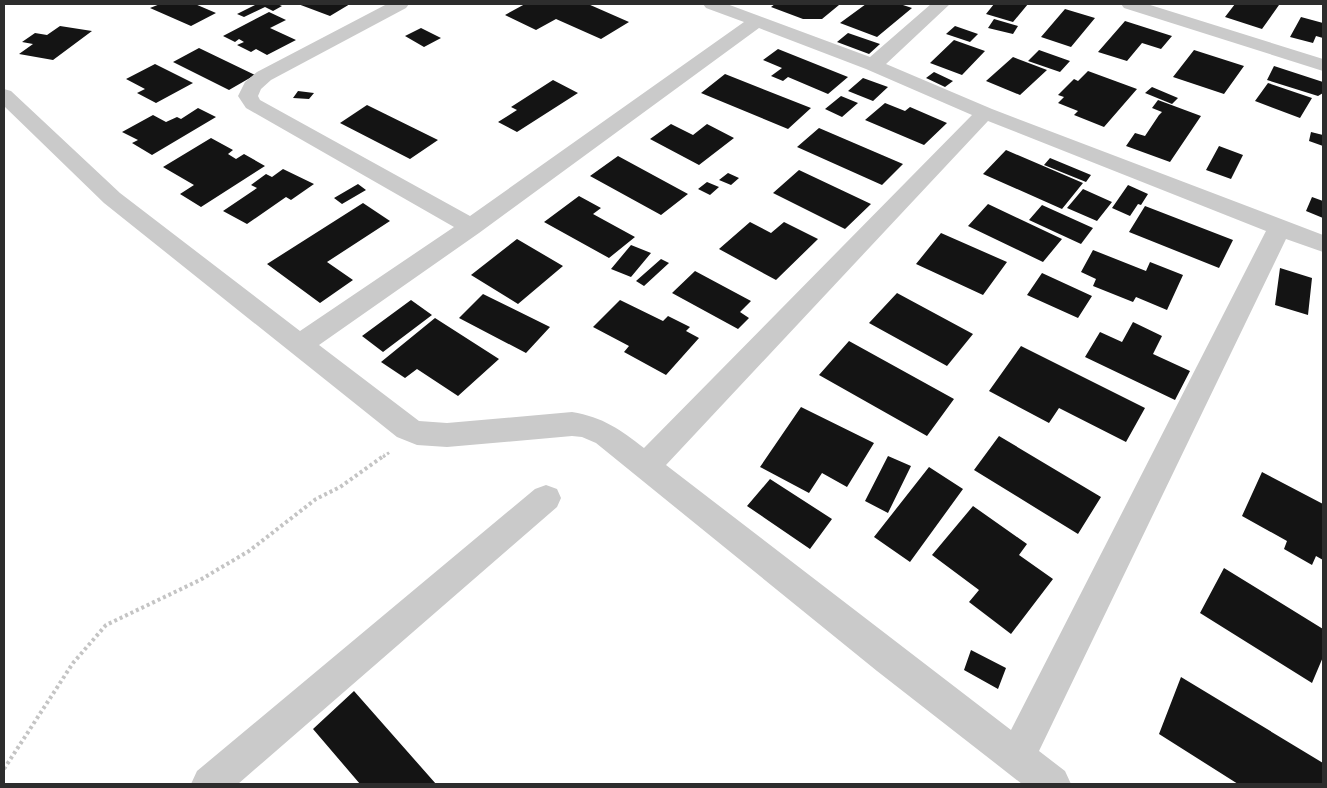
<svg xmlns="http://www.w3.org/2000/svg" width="1327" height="788" viewBox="0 0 1327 788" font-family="Inter,sans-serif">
  <rect width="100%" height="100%" fill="#fff"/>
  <path fill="#141414" d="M160,4H195L216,13L191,26L150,8Z
    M257,4H277L282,6L273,11L265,7L244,17L237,14Z
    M298,4H350L330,16Z
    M525,4H588L629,22L601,39L556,19L536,30L505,15Z
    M775,4H834L839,5L822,19H803L771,7Z
    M866,4H900L912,8L877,37L840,23Z
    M994,4H1028L1013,22L986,14Z
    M1235,4H1273L1279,5L1262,29L1225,17Z
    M1065,9L1095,18L1071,47L1041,37Z
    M269,12L286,20L270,28L296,40L267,55L256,49L251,52L237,45L244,42L239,39L235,42L223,36Z
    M1301,17L1323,23V38L1316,36L1313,43L1290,37Z
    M994,19L1018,26L1013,34L988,28Z
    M1125,21L1172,36L1161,49L1142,43L1127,61L1098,52Z
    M60,26L92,31L53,60L19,54L33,44L22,42L35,33L47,35Z
    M955,26L978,34L970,42L946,34Z
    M421,28L441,38L424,47L405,36Z
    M848,33L880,44L869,54L837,42Z
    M954,40L985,51L962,75L930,63Z
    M199,48L255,75L229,90L173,62Z
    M778,49L848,77L828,94L788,77L783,81L771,76L782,68L763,60Z
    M1039,50L1070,61L1060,72L1028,61Z
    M1194,50L1244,66L1224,94L1173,77Z
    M1013,57L1047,70L1020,95L986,81Z
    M155,64L193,83L156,103L137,93L145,89L126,79Z
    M1274,66L1323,82V93L1318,96L1267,80Z
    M1088,71L1137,89L1104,127L1074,115L1078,111L1058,103L1064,97L1058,95L1074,79L1078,81Z
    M934,72L953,81L945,87L926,78Z
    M725,74L811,108L788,129L701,93Z
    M863,78L888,87L873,101L848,91Z
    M553,80L578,93L517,132L498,122L517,110L511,107Z
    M1268,83L1312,98L1300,118L1255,101Z
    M1152,87L1178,98L1172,104L1145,93Z
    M298,91L314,93L309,99L293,98Z
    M841,96L858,103L842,117L825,109Z
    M1158,100L1201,116L1170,162L1126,146L1135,133L1145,136L1159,115L1162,112L1152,108Z
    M885,103L905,111L910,107L947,123L924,145L865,120Z
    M367,105L438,140L410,159L340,123Z
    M198,108L216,117L152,155L132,143L138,140L122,132L153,115L166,122L177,117L181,119Z
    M671,124L693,135L707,124L734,138L699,165L650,139Z
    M819,128L903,164L882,185L797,147Z
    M1311,132L1323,135V146L1309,141Z
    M211,138L233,150L228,154L236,159L244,154L265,166L201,207L180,194L194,185L163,167Z
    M1219,146L1243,155L1231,179L1206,170Z
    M1006,150L1083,183L1062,209L983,174Z
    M618,156L688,194L661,215L590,176Z
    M1050,158L1091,175L1086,182L1044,165Z
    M283,169L314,184L291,200L286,197L247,224L223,211L257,188L251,185L266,174L272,177Z
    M799,170L871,204L845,229L773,193Z
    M728,173L739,178L731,185L719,180Z
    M707,182L719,187L710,195L698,189Z
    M358,184L366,190L342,204L334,198Z
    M1128,185L1148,194L1141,205L1138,204L1130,216L1112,208Z
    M1083,189L1112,202L1097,221L1067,208Z
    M579,196L601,208L593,214L635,237L609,258L544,222Z
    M1312,197L1323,201V218L1306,211Z
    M363,203L390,221L327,262L353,280L320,303L267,264Z
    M988,204L1062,239L1043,262L968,226Z
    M1042,205L1093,228L1081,244L1029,220Z
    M1145,206L1233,240L1219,268L1129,232Z
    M750,222L771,233L784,222L818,239L776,280L719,249Z
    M941,233L1007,262L983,295L916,264Z
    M517,239L563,266L518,304L471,275Z
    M631,245L651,253L631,277L611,269Z
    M1093,250L1146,271L1150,262L1183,275L1167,310L1136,297L1133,302L1093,286L1096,279L1081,272Z
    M661,259L669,263L644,286L636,281Z
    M1280,268L1312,278L1308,315L1275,305Z
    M695,271L751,301L740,312L749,318L738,329L672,293Z
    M1042,273L1092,296L1078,318L1027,295Z
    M897,293L973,334L947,366L869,323Z
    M483,294L550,327L526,353L459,318Z
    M411,300L432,315L383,352L362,336Z
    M620,300L663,321L668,316L690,327L686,331L699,338L666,375L624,352L629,346L593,327Z
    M435,318L499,359L458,396L417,369L405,378L381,362Z
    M1133,322L1162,336L1153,354L1190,371L1175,400L1085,357L1100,332L1122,342Z
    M849,341L954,399L927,436L819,375Z
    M1021,346L1145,408L1126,442L1059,408L1049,423L989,391Z
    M801,407L874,443L847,487L822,473L809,493L760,467Z
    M999,436L1101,497L1078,534L974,470Z
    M888,456L911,466L888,513L865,501Z
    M929,467L963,489L910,562L874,537Z
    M1262,472L1323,504V560L1316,556L1312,565L1284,549L1287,541L1242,516Z
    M770,479L832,519L810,549L747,506Z
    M973,506L1027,544L1019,555L1053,579L1011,634L969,602L979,590L932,555Z
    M1224,568L1323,629V657L1312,683L1200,613Z
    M971,650L1006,668L998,689L964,670Z
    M1181,677L1323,763V784H1238L1159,734Z
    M354,691L436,784H360L313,729Z"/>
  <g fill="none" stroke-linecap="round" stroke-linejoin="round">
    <path stroke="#c4c4c4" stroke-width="3" stroke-dasharray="2.5 2.5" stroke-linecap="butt" d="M383,457L390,452"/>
    <path stroke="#c4c4c4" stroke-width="4" stroke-dasharray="3 3" stroke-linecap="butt" d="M4,769L73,663L106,625L200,580L249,551L316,499L340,487L385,455"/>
    <path fill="#cacaca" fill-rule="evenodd" d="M387,4H409L406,8L271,80L261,89L258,96L260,100L470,216L744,22L706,8L703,4H727L870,57L931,4H950L886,64L992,109L1323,235V252L1286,239L1039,751L1065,771L1071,784H1022L877,671L596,443L582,437L572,436L447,447L417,445L397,437L104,203L4,106V89L11,91L120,193L300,331L454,227L246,108L238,96L245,82L257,72ZM759,28L866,69L972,115L644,448C621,430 603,417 572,412L447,423L419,421L319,345L479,233ZM988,121L1266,231L1011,730L666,465Z
      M1121,4H1147L1323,59V71L1124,8Z
      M546,485L557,489L561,498L557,507L238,784H191L197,771L535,489Z"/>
  </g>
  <rect width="1327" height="788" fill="none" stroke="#2d2d2d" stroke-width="10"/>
</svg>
